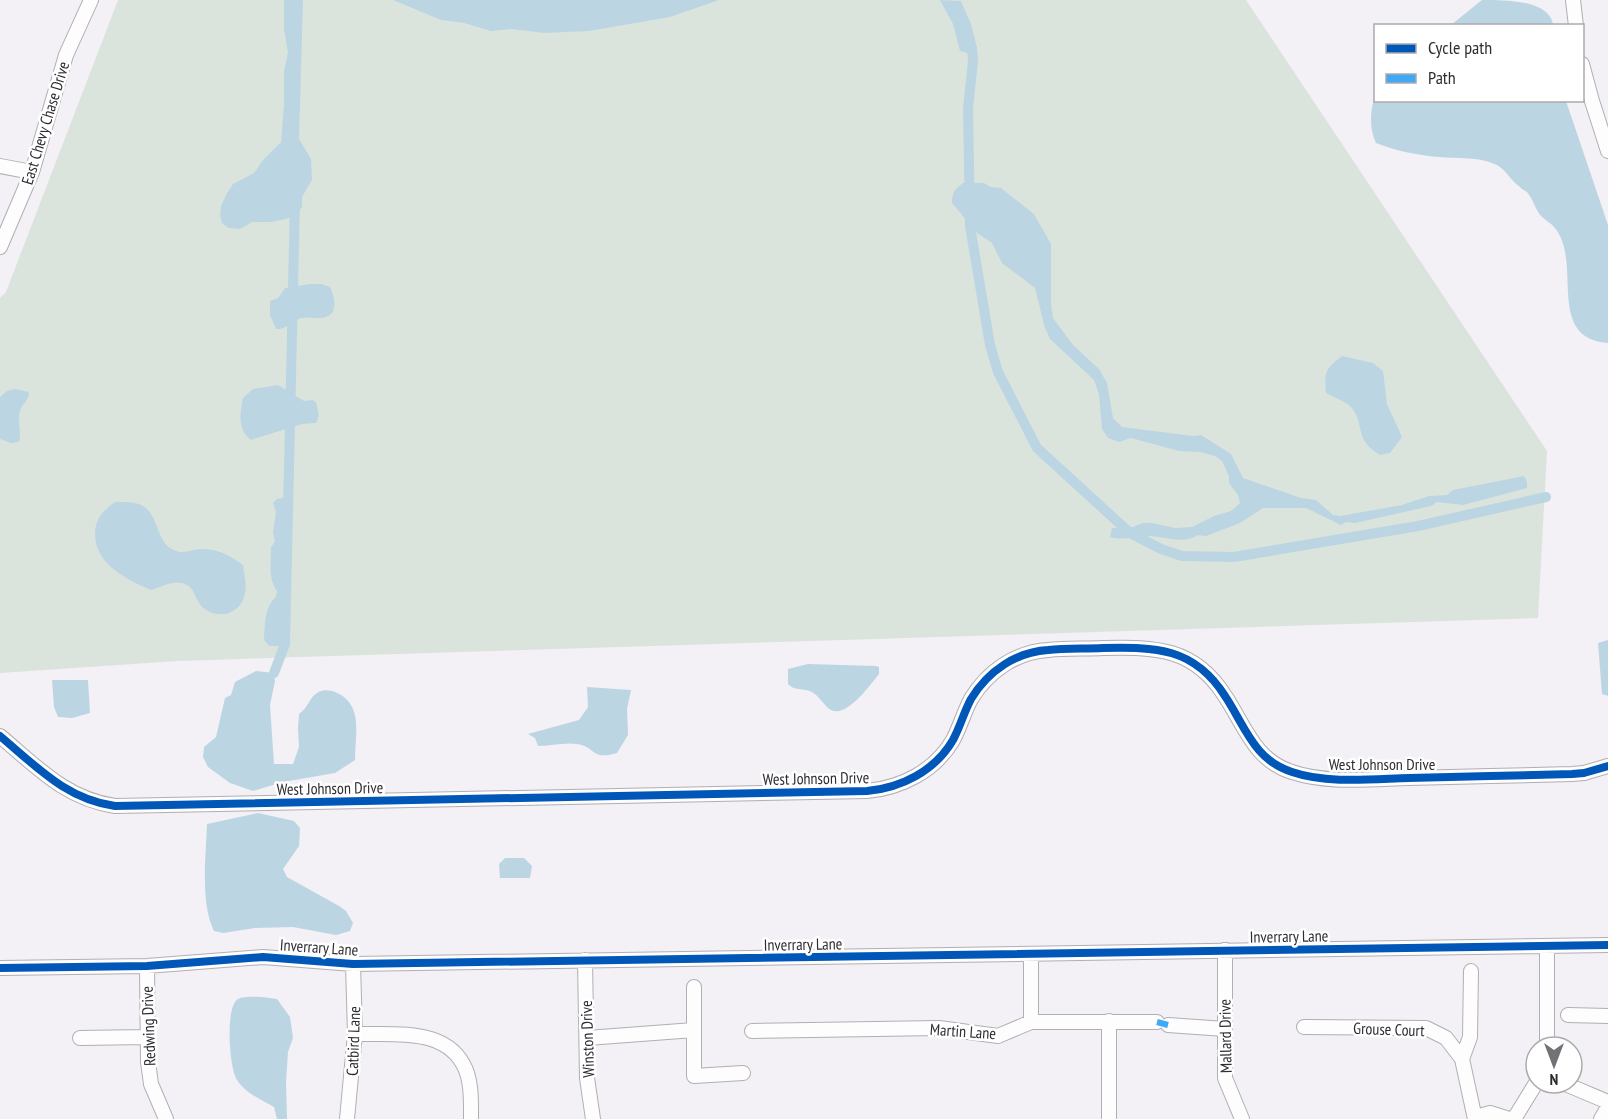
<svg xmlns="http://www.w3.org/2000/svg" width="1608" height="1119" viewBox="0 0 1608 1119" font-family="'PT Sans Narrow',sans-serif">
  <rect width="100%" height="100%" fill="#f3f0f6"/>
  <path fill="#dbe4dc" d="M118,0H1246L1547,451L1538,618L178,661L0,673V298L6,292Z"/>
  <path fill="#bcd5e3" d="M284,0H303L299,139L311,159L312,180L302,197V206L298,214L286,219L270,222H252L240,229L228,228L222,223L220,216L221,206L226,195L233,184L254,173L263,160L281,142L284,104V71L288,53L284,29Z
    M393,0H719L670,17L589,31L544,33L512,29L491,31L464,23L441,20Z
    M940,0L961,1L971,24L977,48L976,52L967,53L960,51L953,24Z
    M1482,0C1506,0 1550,0 1553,25H1451Z
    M1375,95L1376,100L1566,101L1608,225V343C1545,338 1583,263 1555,228C1551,223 1545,220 1541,216C1535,209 1533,199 1527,192C1527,192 1520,188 1520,187C1511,181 1506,170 1497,165C1479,156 1457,159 1438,157C1417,155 1396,151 1376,143C1369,129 1370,111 1375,95Z
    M963,183H984L991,187L1001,188L1034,214L1051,244V304L1053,318L1073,345L1099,369L1107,383L1113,418L1122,427L1193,436L1201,435L1231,454L1243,478L1301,498L1316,500L1333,515L1340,516L1402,505L1429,496L1447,495L1453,490L1524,476L1527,482V488L1463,505L1437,502L1431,506L1355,523L1346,522L1341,525L1306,508H1263L1240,523L1206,536L1198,535C1183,545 1164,536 1148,536C1135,536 1123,541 1110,537L1112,528H1130L1143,523H1152L1175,528L1192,527L1214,516L1231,511L1240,503L1238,495L1229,483V476L1222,461L1215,456L1200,452L1179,451L1131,438L1119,442L1108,438L1102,429L1099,394L1094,380L1050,339L1044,325L1035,288L1002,263L992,243L977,233L952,203C952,192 955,189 963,183Z
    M310,284H322L330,287C334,295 339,313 326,317C319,320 310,316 302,318C292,320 287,330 276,329L270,315V301L278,298L285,288Z
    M1342,356L1373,363L1383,371L1387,404L1402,437L1390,453L1380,455C1353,439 1366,425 1351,407C1345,401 1333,397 1326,393C1324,372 1325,369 1342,356Z
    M278,385L304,401L312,400L316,402L319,416L316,423L302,424L251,440C237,430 240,412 243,398L253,389Z
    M15,389L29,392C29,401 22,403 20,411C17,420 22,432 19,442L11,443L0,439V397L7,391Z
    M284,498L292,502L291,532L285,537V546L290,550L288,583L284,588V598L289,600V612L280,646H269L264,640C265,626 264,607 276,597L277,591C268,578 271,563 271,547L275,542L273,533L276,512L273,503L277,499Z
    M115,502C124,502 135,501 143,506C159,515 156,543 174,550C184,555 191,549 201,549C219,549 229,555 243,565C244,574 247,584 245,593C242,612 222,620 206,610C196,604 195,589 187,585C176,578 161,587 151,590C126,579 94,564 95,532C96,517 104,510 115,502Z
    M1608,640V696L1602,694L1598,643Z
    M808,664L876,666L879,667V674C870,685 847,718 831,710C824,706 819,695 810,691C801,688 795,691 788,684V669Z
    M256,671L274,673L275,681L270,705L274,764H293L299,747L298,728L299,714C308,708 309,698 317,693C322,689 330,690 335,692C364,704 355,734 355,760L335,773L283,782L253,791L230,783L208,767L203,757L204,747L216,737L225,698L231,695L235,682Z
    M52,680H88L90,713L72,718L58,717L54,707Z
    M587,687L631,690L627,709L628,735L617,753C591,761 595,746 577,744C565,742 550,746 538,746L535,738L528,734L579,720L588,707Z
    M258,813L294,821L300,828L299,846L283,869L287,877L339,906L346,911L353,923L350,931L336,935L293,927L255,928L223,933L214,931C200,902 206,856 207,824Z
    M505,858H524L532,866L530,878H500L499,864Z
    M262,997L277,999L290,1017L293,1038L288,1052L286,1082L287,1119H277L274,1107C262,1100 245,1093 237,1080C229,1068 225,1006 238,999C244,996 255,997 262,997Z"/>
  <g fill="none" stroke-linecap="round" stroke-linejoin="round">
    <path stroke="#bcd5e3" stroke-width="10" d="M968,40L972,48L973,61L968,108L970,226L990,345L998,372L1037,448L1130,533L1161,549L1182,556L1234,557L1418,526L1546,497
      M274,673L285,644L295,201"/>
    <g stroke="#b1afb3" stroke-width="16">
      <path id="minor" d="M1573,0L1576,26
        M1582,64L1592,101L1608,151
        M0,166L32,172
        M0,247L32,172L66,55L91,0
        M0,736C37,767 66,799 115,806L867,791C901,788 935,771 953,740C960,727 964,712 971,699C988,671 1016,652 1048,650C1066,648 1085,649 1103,648C1155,647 1194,647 1225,696C1245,726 1254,760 1292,772C1327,784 1373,779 1409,778C1463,777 1518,775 1572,774L1584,773L1608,766
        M1225,950V1078L1242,1119
        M1031,954V1022
        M585,960L587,1078L593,1119
        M147,966L148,1062L151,1084L166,1119
        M0,968L147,966L263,957L353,964L1608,945
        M694,987V1076L743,1073
        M1568,1015L1608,1016
        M1168,1025L1225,1029
        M1304,1027L1426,1028L1446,1038L1462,1059L1475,1119
        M752,1031L939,1028L998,1036L1031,1022H1157
        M355,1034C390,1035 443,1027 463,1064C472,1079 471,1102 471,1119
        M80,1038L146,1037
        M587,1038L694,1030
        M1547,1047V947
        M1462,1059L1470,1037L1471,971
        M1563,1083L1608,1102
        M1475,1117L1490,1113L1509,1119
        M347,1119L355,1034L353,964
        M1109,1119V1021
        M1514,1119L1536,1083
        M1601,1119L1608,1107"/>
    </g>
    <use href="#minor" stroke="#fdfdfe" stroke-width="14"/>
    <path stroke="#3fa9f5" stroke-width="6" stroke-dasharray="12 6" stroke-linecap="butt" d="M1157,1022L1168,1025"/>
    <g stroke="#fff" stroke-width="11">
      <path id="cycleway" d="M0,736C37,767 66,799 115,806L867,791C901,788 935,771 953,740C960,727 964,712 971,699C988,671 1016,652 1048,650C1066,648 1085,649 1103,648C1155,647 1194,647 1225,696C1245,726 1254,760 1292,772C1327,784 1373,779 1409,778C1463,777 1518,775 1572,774L1584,773L1608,766
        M0,968L147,966L263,957L353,964L1608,945"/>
    </g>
    <use href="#cycleway" stroke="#0057b8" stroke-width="8"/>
  </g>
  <g text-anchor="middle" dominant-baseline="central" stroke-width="5" stroke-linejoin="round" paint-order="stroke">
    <g font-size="16" fill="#2e2c31" stroke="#fff">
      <text transform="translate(45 123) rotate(-73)">East Chevy Chase Drive</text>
      <text x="1382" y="764">West Johnson Drive</text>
      <text transform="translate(816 778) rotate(-1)">West Johnson Drive</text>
      <text transform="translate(330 788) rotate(-1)">West Johnson Drive</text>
      <text transform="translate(1289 936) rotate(-1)">Inverrary Lane</text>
      <text transform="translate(803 944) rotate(-1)">Inverrary Lane</text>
      <text transform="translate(319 947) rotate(4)">Inverrary Lane</text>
      <text transform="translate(148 1026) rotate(-92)">Redwing Drive</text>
      <text transform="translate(1389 1029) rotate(2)">Grouse Court</text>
      <text transform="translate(963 1031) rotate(4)">Martin Lane</text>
      <text transform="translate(1225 1036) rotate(-91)">Mallard Drive</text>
      <text transform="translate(587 1039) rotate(-92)">Winston Drive</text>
      <text transform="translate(353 1041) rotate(-88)">Catbird Lane</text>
    </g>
  </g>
  <rect x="1374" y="24" width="210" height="78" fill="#ffffff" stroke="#ababad" stroke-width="1.5"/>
  <rect x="1386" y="44" width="30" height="9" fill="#0057b8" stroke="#ababad" stroke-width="1.5"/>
  <text x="1428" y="54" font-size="18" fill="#2e2c31">Cycle path</text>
  <rect x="1386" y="74" width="30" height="9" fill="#3fa9f5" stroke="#ababad" stroke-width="1.5"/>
  <text x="1428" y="84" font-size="18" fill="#2e2c31">Path</text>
  <g transform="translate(1554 1065) rotate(180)"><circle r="28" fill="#ffffff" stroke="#ababad" stroke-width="1.5"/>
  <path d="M0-4.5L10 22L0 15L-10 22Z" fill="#737176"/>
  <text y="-9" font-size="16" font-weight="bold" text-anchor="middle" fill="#2e2c31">N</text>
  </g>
</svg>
